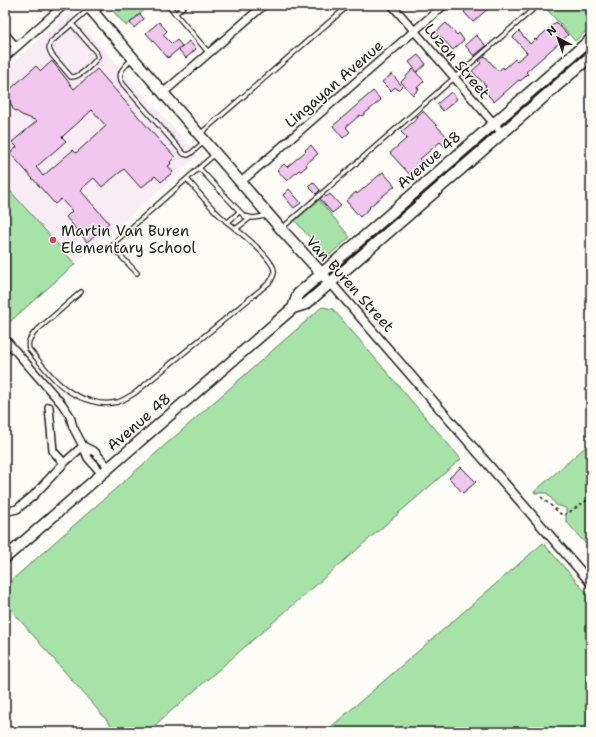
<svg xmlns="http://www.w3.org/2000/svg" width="596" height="737" viewBox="0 0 596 737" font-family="'Shantell Sans',sans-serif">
  <rect width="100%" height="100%" fill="#fdfcf7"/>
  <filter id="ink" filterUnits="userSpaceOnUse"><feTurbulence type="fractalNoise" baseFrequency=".025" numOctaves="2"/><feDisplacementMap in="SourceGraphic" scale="8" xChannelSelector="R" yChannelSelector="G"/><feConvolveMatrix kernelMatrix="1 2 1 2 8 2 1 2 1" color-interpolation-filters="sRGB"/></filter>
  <g filter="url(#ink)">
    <path fill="#f9ecf5" d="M71,12L198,156L5,325V70Z"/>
    <path fill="#a7e2a7" stroke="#627f62" d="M119,5H150L126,26L113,11Z
      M543,5H589L591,8V27L575,41Z
      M5,185L75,264L5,326Z
      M319,200L350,237L327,257L295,221Z
      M322,307L333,309L461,459L147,732H117L5,603V586Z
      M591,442V550L566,521V508L556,505L547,493H535L534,492Z
      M543,543L591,598V732H325Z"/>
    <path fill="#f1c7ef" stroke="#1c1c1c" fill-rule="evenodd" d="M472,5H492L473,22L464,12Z
      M140,14L144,19L134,28L130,23Z
      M159,22L167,31L163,35L172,44L177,40L182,46L168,58L146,33Z
      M556,22L568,35L526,72L528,74L525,77L520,81L519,80L494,102L483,89L486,86L472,71L481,63L479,61L485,56L498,71L503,67L504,69L515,59L517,61L527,53L513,37L519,31L530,44L535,39L536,40Z
      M446,23L457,35L459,33L464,40L453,50L436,32Z
      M476,35L486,46L474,56L465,45Z
      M189,41L196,49L186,58L179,50Z
      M418,55L426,64L417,72L409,62Z
      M52,61L74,89L97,69L164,146H165L175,157L170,162L171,164L168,166L173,172L161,182L155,176L141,188L124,169L102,187L94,178L80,190L109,223L87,242L66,217L72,211L61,199L55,204L10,153L17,147L12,142L37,121L22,115L13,109L9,100L7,92L36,66L41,71ZM92,110L106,126L76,153L73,150L43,176L36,167L66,141L62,137Z
      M413,69L424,81L417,88L419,89L413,95L401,82Z
      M392,74L402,86L398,90L395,87L391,91L382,82Z
      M373,91L381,100L362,116L360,115L346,127L350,132L343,138L333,126Z
      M451,92L457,99L443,111L437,104Z
      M423,111L450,140L444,146L440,142L420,159L425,165L412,177L390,153L407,138L401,132L418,118L417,116Z
      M311,145L318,154L306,164L307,166L301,171L299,170L287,181L277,170L284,164L287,167L306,151L305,150Z
      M383,172L395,186L369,207L370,208L360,217L346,201L356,192L357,194Z
      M313,182L320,190L316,194L308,186Z
      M289,189L301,203L294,208L283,195Z
      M330,194L341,206L332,213L320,199L324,195L326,197Z
      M461,467L476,482L463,493L449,478Z"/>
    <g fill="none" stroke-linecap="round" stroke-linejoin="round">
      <g stroke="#1c1c1c" stroke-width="6">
        <path id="service" d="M168,5L209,53
          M175,14L185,5
          M72,24L96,52L98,57C93,64 79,78 71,77L52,55C49,50 48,47 51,42L89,9
          M132,59C124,67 116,73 123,84L184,154L188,155L190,154L204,142
          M200,134L349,5
          M199,168L244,216L253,218L266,216
          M228,222L239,212
          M237,228L250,218
          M282,228L538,5
          M137,273L116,251L113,245L115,242L215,154
          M81,292L35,332C30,338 27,342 29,349C48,372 62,394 91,401C100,404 109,404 118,402C124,400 130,396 135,393L270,282C274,276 276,271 272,265C264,251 240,232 227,222C212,210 200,194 187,179"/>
      </g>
      <g stroke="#1c1c1c" stroke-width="10">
        <path id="minor" d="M392,5L502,133
          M93,12L101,5
          M5,34L16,47
          M5,57L64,5
          M163,93L264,5
          M241,182L444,5
          M5,339L62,404L70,416L73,427L83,446L88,458L102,474
          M49,407L53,451L64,463
          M83,446L95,452L109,468
          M5,512L17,509L33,496L64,463L83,446"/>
      </g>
      <g stroke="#1c1c1c" stroke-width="11">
        <path id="tertiary" d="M330,282L591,583"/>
      </g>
      <g stroke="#1c1c1c" stroke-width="13">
        <path id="secondary" d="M87,5L281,229L325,277
          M293,308L298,294L591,39
          M5,558L293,308L306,304L591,56"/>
      </g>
      <path stroke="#1c1c1c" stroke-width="1.5" stroke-dasharray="3 3" stroke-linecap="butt" d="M541,497L562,515C569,514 583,502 591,498"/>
      <use href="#service" stroke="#fdfcf7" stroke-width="3.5"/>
      <use href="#minor" stroke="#fdfcf7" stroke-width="7"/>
      <use href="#tertiary" stroke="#fdfcf7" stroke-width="8"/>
      <use href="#secondary" stroke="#fdfcf7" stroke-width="10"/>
    </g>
  </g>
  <circle fill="#d1495b" stroke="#fdfcf7" stroke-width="1.5" cx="53" cy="240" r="4"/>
  <g text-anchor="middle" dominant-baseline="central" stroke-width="3" stroke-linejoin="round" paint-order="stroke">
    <g font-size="15" fill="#1c1c1c" stroke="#fdfcf7">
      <text transform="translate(457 61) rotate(50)">Luzon Street</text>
      <text transform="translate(334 84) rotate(-41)">Lingayan Avenue</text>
      <text transform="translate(429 160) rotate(-41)">Avenue 48</text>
      <text transform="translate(350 284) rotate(48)">Van Buren Street</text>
      <text transform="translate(139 422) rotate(-41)">Avenue 48</text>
    </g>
    <g font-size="15" fill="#1c1c1c" stroke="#fdfcf7" text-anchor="start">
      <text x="61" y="231">Martin Van Buren<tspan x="61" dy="17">Elementary School</tspan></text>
    </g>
  </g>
  <rect width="596" height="737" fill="none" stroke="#fdfcf7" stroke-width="20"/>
  <rect x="10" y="10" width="576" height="717" fill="none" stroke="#1c1c1c" stroke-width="1.5" filter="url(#ink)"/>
  <g transform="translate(558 38) rotate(319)" stroke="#fdfcf7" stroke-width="3" paint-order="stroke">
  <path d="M0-3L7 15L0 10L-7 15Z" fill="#1c1c1c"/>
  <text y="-6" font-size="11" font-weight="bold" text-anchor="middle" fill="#1c1c1c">N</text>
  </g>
</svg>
